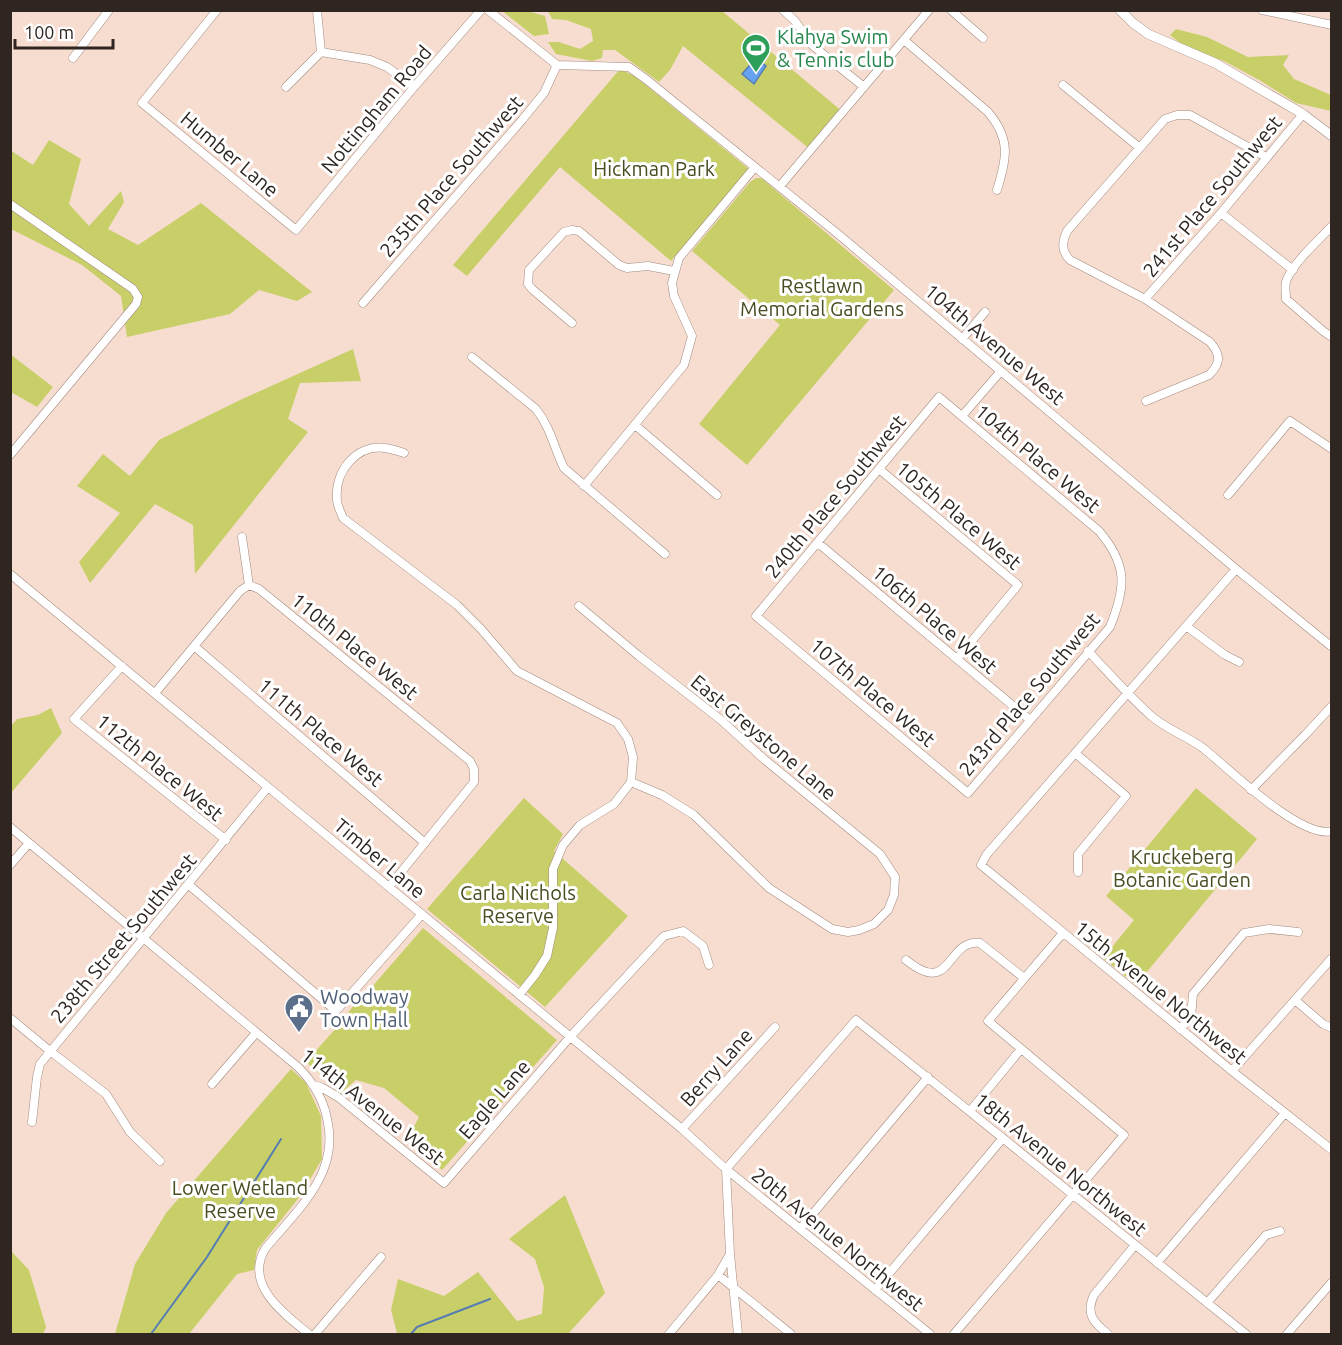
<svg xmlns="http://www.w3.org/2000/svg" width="1342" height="1345" viewBox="0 0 1342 1345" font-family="Ubuntu,sans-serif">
  <rect width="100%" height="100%" fill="#f7ddd0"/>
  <path fill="#c8cf68" d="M502,11H527L545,16L549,34L534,36Z
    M548,11H722L843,112L811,150L683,46L670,70L659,82L615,50H603L602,58L592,61L556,54L548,42H559L580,49L593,41L591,29L566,20L552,19Z
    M1176,29L1207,37L1248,57L1289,55L1283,65L1294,79L1331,95V111L1296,103L1261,81L1224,61L1185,47L1170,35Z
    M620,69L636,77L749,169L671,261L560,167L467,276L453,265Z
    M49,140L81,159L69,204L89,226L121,191L124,202L108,229L138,245L201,203L312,292L297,301L259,290L230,314L127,337L121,296L82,265L11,229L10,150L33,165Z
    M756,178H761L894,290L747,465L699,424L780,325L692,251L750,182Z
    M353,349L361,381L300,383L288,419L308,432L195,574L193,525L155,504L90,583L79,562L120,513L77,486L103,454L130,476L159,440L240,400Z
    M10,354L53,387L37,407L11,392Z
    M51,708L62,733L11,793V726L17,719L38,715Z
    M1196,788L1257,839L1136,985L1103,958L1134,920L1106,896Z
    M524,798L563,834L554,851L628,916L545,1007L427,909Z
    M423,928L557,1040L442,1170L407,1140L419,1117L384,1088L356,1080L342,1092L306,1062L344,1019L350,1025L344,1018L354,1005L352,1000L358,993L364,996Z
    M291,1069L306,1083L321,1116L322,1159L301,1195L257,1250L254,1270L237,1274L189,1334H115L135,1264L166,1213Z
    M565,1195L605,1293L568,1334H396L397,1333L391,1310L398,1279L444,1296L478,1272L517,1321L542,1314L544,1287L535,1259L509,1239Z
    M11,1251L29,1270L46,1327L43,1334H11Z"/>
  <path fill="#66a2ef" stroke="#567db1" stroke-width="1.5" d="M756,58L766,66L754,84L742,74Z"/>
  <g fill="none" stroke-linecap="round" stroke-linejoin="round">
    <path stroke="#567db1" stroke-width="2" d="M151,1334L207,1257L281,1139
      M411,1334L417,1327L490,1299"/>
    <g stroke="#a28a7f" stroke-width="9">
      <path id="minor" d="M217,10L142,103L296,230L414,87L481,10
        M317,10L321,52
        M488,10L557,65L629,67L647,80L838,234L1236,569L1332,647
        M783,10L795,21L812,45L864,87
        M951,10L983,38
        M1262,10L1332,25
        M904,40L988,112C1011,139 1007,158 997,190
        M73,58L109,10
        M1063,85L1140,148
        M286,87L321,52L370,60L387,67L414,87
        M780,186L929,10
        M10,204L133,289L138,297L136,304L10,455
        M1221,213L1293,270
        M1332,226C1318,241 1295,261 1287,279C1284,285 1286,292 1286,299L1323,331L1332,337
        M1145,299L1221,213L1303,114
        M363,303L522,120L544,93L557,65
        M572,323L532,289L528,284L529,270L564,232L572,230L579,231L619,265L627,268L648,266L674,271
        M962,339L985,312
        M472,357L536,409C551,428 554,448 564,468L665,554
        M939,397L1099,531C1128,565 1126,587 1110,627L968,793L756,616Z
        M1146,401L1209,375C1221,363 1221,355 1210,342L1145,299L1070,260C1061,251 1062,242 1067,231L1165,119L1177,115H1190L1266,157
        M962,416L1001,371
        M635,425L717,495
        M404,453C398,451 392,449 385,448C356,444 334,472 337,500C337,506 341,512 343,518L457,605L481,629L517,671L617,723L628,739L633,757L631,782
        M879,469L1018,585L957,659
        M584,486L684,365L692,336L674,296L672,283L679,258L755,167
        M1228,495L1290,421L1332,449
        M242,537L249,585L259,589L470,761L474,769V782L389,887
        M818,543L1030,720
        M1236,569L987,854L981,865L1232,1071L1332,1150
        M10,574L682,1129L726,1169L930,1334
        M579,606L639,656L721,720L765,760L880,854L895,877L894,895L888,910L874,924L859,930L848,932L832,929L769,888L694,815L662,795L631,782
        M1186,626L1225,655L1239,662
        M194,646L425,843
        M1088,651C1108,672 1127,694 1149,714C1165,729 1185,735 1203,748C1227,767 1301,840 1332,831
        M122,666L74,719L226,840
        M155,693L240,591L249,585
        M1075,753L1126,796L1078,854V872
        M1251,790L1305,735L1332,706
        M10,827L298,1067C314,1083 325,1102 328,1124C338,1176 296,1211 265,1249C244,1285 284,1314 309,1334
        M10,865L29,843
        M189,885L336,1011L422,914
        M906,960C953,998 945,939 980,943L1024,978
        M519,995L535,975L547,956L553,928V869L563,845L580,825L614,804L631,782
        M1295,1000L1323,1024L1332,1028
        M10,1018L50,1051L106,1094L130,1132L160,1161
        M1180,1029L1191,1017L1193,994L1244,933L1269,929L1298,932
        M1232,1071L1332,958
        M212,1084L256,1033
        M313,1085L321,1087L338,1097L444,1183L570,1037L664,936L683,931L703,946L709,965
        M970,1111L1021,1049
        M32,1122L37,1077L40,1064L268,787
        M682,1129L775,1027
        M726,1169L856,1020L1246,1334
        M800,1229L928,1077
        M730,1254L738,1334
        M1157,1263L1285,1113
        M718,1275L791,1334
        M875,1290L1003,1138
        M1207,1303L1266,1235L1280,1231
        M315,1334L381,1257
        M669,1334L718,1275L730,1254L726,1169
        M954,1334L1124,1135L988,1021L1063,933
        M1108,1334C1094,1323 1085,1314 1094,1295L1135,1245
        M1287,1334L1332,1282"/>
    </g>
    <g stroke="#a28a7f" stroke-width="10">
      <path id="major" d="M1120,10L1133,23L1148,34L1215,63L1303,114L1332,136"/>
    </g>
    <use href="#minor" stroke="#fff" stroke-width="8"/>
    <use href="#major" stroke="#fff" stroke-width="9"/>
  </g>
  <defs>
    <g id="stadium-pin" transform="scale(1.5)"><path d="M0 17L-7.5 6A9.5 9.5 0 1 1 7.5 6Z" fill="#2e9e5b" stroke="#fff"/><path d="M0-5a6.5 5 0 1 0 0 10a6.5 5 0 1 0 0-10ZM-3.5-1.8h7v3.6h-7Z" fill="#fff"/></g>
    <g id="civic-pin" transform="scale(1.5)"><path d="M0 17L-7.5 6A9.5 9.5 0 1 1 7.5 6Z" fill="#5c6f8a" stroke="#fff"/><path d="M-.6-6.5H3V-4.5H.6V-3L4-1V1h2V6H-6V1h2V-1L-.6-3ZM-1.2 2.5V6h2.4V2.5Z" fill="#fff"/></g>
  </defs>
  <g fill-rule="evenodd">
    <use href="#stadium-pin" x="756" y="48"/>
    <use href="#civic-pin" x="299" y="1008"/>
  </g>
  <g text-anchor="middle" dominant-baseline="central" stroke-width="6" stroke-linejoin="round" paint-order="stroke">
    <g font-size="20" fill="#27864d" stroke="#fff" text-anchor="start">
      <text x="777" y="36">Klahya Swim<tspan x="777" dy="23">&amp; Tennis club</tspan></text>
    </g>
    <g font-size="20" fill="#302621" stroke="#fff">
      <text transform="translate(376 109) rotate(-50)">Nottingham Road</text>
      <text transform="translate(230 154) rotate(40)">Humber Lane</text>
      <text transform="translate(451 176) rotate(-49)">235th Place Southwest</text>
      <text transform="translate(1212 196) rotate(-50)">241st Place Southwest</text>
      <text transform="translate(995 344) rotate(40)">104th Avenue West</text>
      <text transform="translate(1038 458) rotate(40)">104th Place West</text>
      <text transform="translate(835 496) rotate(-50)">240th Place Southwest</text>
      <text transform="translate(959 515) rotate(40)">105th Place West</text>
      <text transform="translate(935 619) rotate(40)">106th Place West</text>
      <text transform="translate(355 646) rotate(39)">110th Place West</text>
      <text transform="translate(873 692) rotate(40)">107th Place West</text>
      <text transform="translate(1029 694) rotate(-50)">243rd Place Southwest</text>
      <text transform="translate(321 732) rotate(40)">111th Place West</text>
      <text transform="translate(764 737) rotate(40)">East Greystone Lane</text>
      <text transform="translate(160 767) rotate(39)">112th Place West</text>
      <text transform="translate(380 858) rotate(40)">Timber Lane</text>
      <text transform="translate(123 938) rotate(-50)">238th Street Southwest</text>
      <text transform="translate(1161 992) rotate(39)">15th Avenue Northwest</text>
      <text transform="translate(716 1067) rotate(-48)">Berry Lane</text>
      <text transform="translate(494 1099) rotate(-49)">Eagle Lane</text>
      <text transform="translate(373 1106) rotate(38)">114th Avenue West</text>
      <text transform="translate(1061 1164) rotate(39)">18th Avenue Northwest</text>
      <text transform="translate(838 1239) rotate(39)">20th Avenue Northwest</text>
    </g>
    <g font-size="20" fill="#494c21" stroke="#fff">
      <text x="654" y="168">Hickman Park</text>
      <text x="822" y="285">Restlawn<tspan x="822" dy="23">Memorial Gardens</tspan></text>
      <text x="1182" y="856">Kruckeberg<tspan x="1182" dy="23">Botanic Garden</tspan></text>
      <text x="518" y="892">Carla Nichols<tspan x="518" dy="23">Reserve</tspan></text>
      <text x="240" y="1187">Lower Wetland<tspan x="240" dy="23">Reserve</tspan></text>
    </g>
    <g font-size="20" fill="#4e5e75" stroke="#fff" text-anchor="start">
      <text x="320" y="996">Woodway<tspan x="320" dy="23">Town Hall</tspan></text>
    </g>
  </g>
  <rect width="1342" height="1345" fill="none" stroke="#302621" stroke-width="24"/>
  <path d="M15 39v9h98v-9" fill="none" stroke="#302621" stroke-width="3"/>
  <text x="24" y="39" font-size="18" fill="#302621" stroke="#ffffff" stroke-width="4.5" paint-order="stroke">100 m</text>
</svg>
